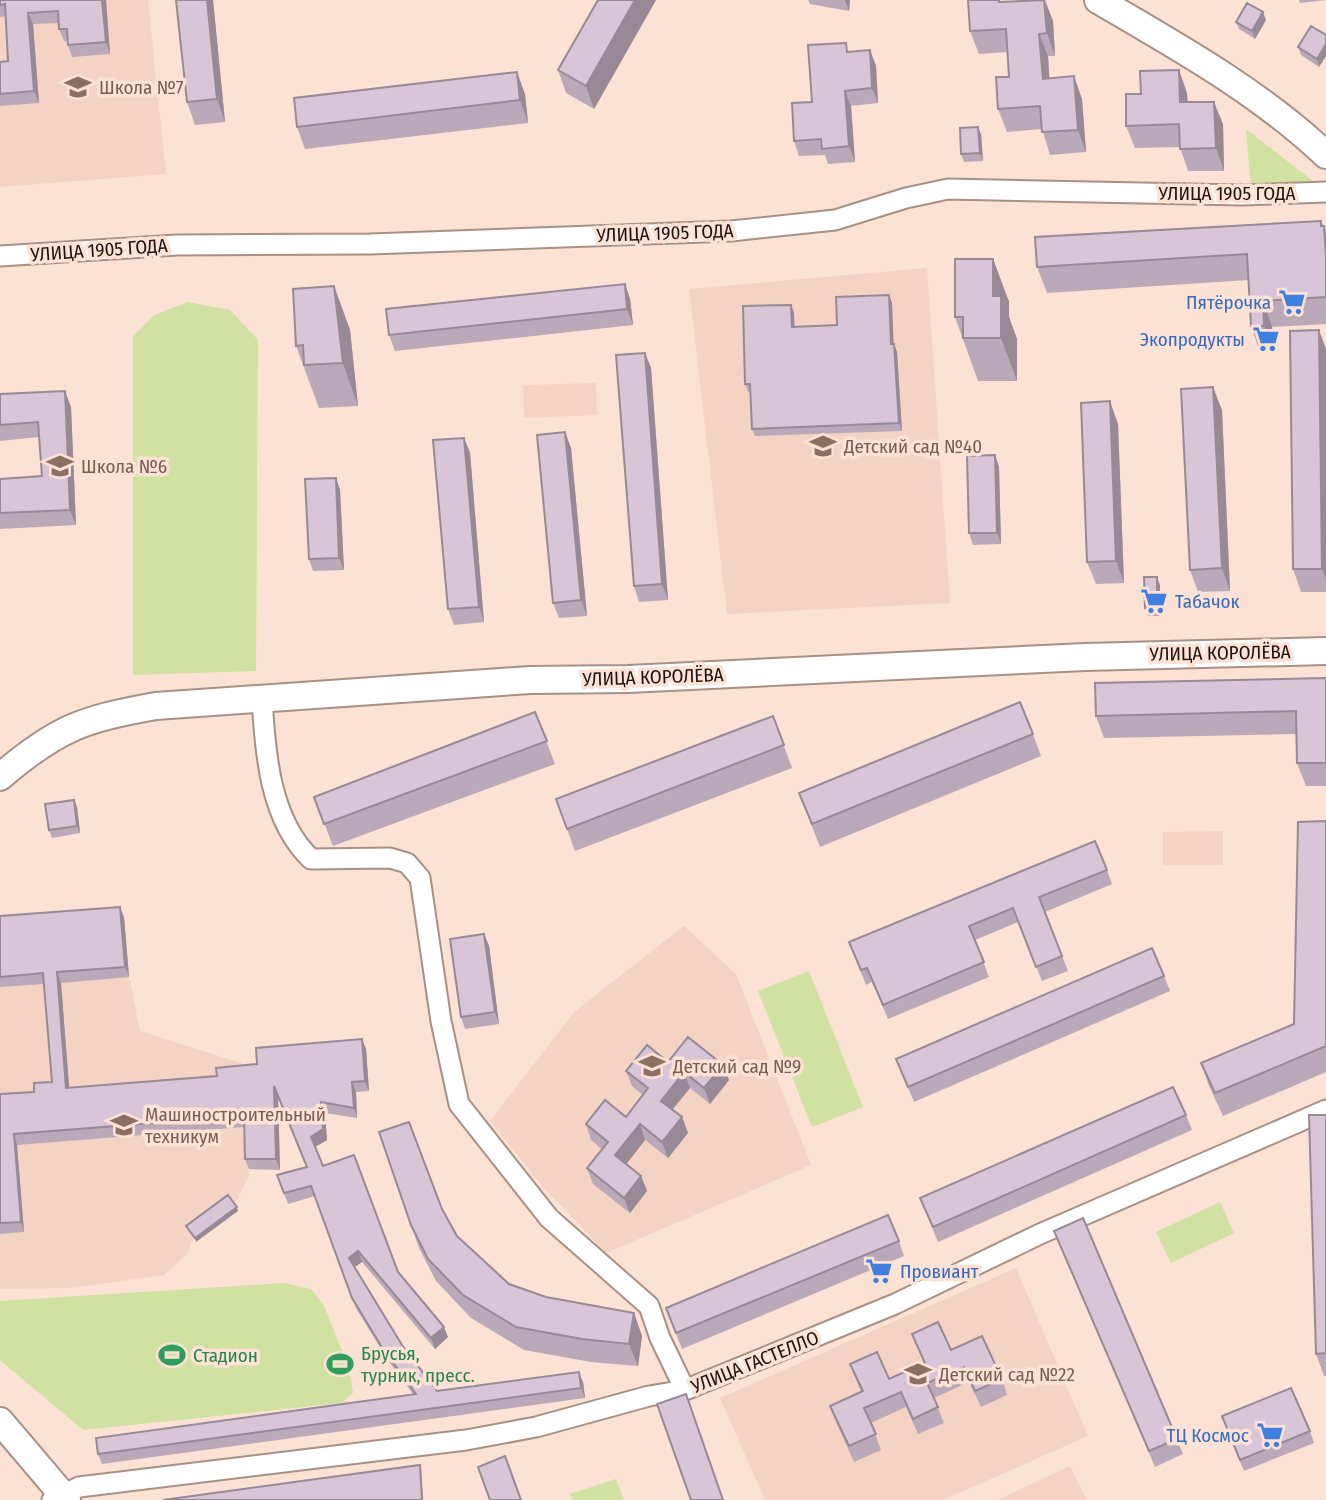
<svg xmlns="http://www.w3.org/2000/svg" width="1326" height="1500" viewBox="0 0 1326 1500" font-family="'Fira Sans Condensed',sans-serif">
  <rect width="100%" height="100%" fill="#fce1d5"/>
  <path fill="#f5d3c4" d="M0,0H148L166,174L0,187Z
    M927,268L950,603L727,614L689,289Z
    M596,383L597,415L524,418L523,385Z
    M1223,831V865H1163V832Z
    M124,917L129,977L140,1031L241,1063L247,1081L249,1176L237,1200L195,1231L188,1253L164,1275L73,1288L0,1289V927Z
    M684,926L736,974L811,1165L606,1253L542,1186L490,1121L574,1012Z
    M1016,1268L1088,1436L943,1500H765L720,1398Z
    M1070,1466L1087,1500H997Z"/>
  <path fill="#d0e1a1" d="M1246,129L1318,185L1251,187Z
    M188,302L230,310L258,340L256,671L133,675V336L154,315Z
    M809,971L863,1107L812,1127L758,991Z
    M1220,1202L1234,1233L1171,1263L1156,1232Z
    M284,1283L311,1289L324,1306L343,1353H346L353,1393L342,1403L83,1430L0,1360V1301Z
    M616,1479L624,1500H573L570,1494Z"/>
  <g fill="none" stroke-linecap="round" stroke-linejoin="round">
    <g stroke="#a89085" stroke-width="23">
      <path id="street" d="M0,256L177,245L370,244L731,231L835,220L906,198L948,189L1242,195L1326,192
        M262,698C265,753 270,820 311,859L390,858L407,863L420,878L441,1021L459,1104L549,1218L649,1306L660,1338L685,1390
        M52,1500L79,1487L466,1440L536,1427L649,1396L685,1390L895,1304L1040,1234L1326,1110"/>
    </g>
    <g stroke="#a89085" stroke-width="30">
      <path id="secondary" d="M1098,0C1178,47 1258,91 1326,155
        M0,777C57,728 83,719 156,706L530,680L628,679L1085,657L1326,651
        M0,1421L67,1500"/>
    </g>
    <use href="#street" stroke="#fff" stroke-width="19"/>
    <use href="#secondary" stroke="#fff" stroke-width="26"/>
  </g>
  <path fill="#baa9b9" d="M0,0H106L110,54L72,57L68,45L67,41H64L59,29V23L33,24L39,103L0,106V62L8,61L6,16L0,17Z
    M176,0H213L225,122L195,125L187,102Z
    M598,0H656L594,109L566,93L558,70Z
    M808,0H850L849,11L810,4Z
    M1299,0H1326L1300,3Z
    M1006,1L1053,21L1055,56H1048L1049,78L1082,99L1086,152L1050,155L1042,129L1007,132L998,109L1009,77L1007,52L979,54L970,31Z
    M1266,20L1255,39L1239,29L1236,22Z
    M1311,26L1319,67L1301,55L1298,47Z
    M870,50L876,66L878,103L851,106L855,162L828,164L825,155L799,156L794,141L812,102L849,52Z
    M1187,93L1188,102L1223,124L1224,171H1188L1180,147L1135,148L1126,126Z
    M525,94L528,123L305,149L297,127Z
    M981,134L983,161L964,162L961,154Z
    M1321,221L1326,231V324L1272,327L1273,351L1260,352L1251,326L1249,280L1047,293L1037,267Z
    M993,259L1009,302V317L1017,339V381H978L955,317Z
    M625,284L630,299L633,325L395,351L389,335Z
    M334,286L350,330L358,406L319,408L296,346Z
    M892,303L893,344L897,352L902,431L755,436L752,429L751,391L748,392L745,384L794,312V327L837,325Z
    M1326,349V592H1301L1293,569Z
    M645,353L651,368L668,600L639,602L634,586Z
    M0,394L71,407L76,525L0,529V479L42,476L39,437L0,441Z
    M1222,410L1230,591L1198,592L1190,570Z
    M1118,424L1124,583L1096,584L1087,562Z
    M464,438L470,453L484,622L454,625L448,609Z
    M571,448L587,616L559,618L553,603Z
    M995,455L999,467L1001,544L973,545L969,533Z
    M336,478L340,490L344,570L313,571L309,559Z
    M1160,585V616H1148L1145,608Z
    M1326,678V786H1306L1297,763V734L1104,738L1096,716Z
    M535,712L555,764L333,846L314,797Z
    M773,716L792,768L575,851L556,799Z
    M1033,734L1041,756L820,847L799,793Z
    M74,800L77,807L80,833L52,838L49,830Z
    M1326,821V1072L1223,1116L1209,1086L1201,1063L1294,1024Z
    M1107,870L1112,884L1045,912L1068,971L1042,981L1018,922L975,940L989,977L888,1019L872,982L866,985L849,942Z
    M0,916L124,917L129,977L61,983L69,1088L217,1076L257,1064L362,1039L366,1049L369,1091L356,1092L357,1118L325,1113L327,1140L315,1147L323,1166L398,1272L448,1337L435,1349L362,1262L354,1267L402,1345L437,1391L583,1382L585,1398L102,1464L98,1454L413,1394L387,1359L356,1308L315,1196L288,1204L277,1175L307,1167L278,1096L280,1170L249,1169L245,1159L244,1127L17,1145L24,1232L0,1234V1094L34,1092L52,1082L44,984L0,987Z
    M484,934L489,946L499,1024L465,1029L461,1017Z
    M1164,976L1170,991L914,1102L896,1059Z
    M668,1062L729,1080L710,1104L690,1088L672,1110L682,1117L688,1133L668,1158L645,1140L626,1164L641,1176L647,1191L630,1213L593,1184L587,1168L602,1149L591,1140L586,1124L626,1117L643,1095L632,1086L626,1071Z
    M1186,1115L1192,1130L938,1242L920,1198Z
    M1326,1115V1376H1324L1316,1354Z
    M442,1209L457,1236L509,1284L546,1297L634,1313L642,1336L638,1366L591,1362L524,1350L471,1318L436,1281L419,1248L411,1225Z
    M1054,1231L1177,1439L1183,1454L1155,1467Z
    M899,1241L904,1256L682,1349L666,1308Z
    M912,1334L951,1350L1002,1379L1007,1395L981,1407L969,1382L934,1398L944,1423L918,1434L906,1407L871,1423L881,1450L854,1462L836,1422L830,1406L861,1392L850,1364L889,1379L924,1363Z
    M1226,1428L1310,1431L1314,1443L1244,1471Z"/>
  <path fill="#978a96" d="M102,0H106L110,54L106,42Z
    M207,0H213L225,122L217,99Z
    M635,0H656L594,109L586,86Z
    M845,0H850L849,11Z
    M1045,0L1053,21L1055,56L1047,33Z
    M1263,12L1266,20L1255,39L1252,31Z
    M28,13L33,24L39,103L34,91Z
    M1039,34L1048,56L1051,102L1043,79Z
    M1326,44V56L1319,67L1317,59Z
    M870,50L876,66L878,103L872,88Z
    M1179,70L1187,93L1188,125L1180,102Z
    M517,72L525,94L528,123L520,100Z
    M1074,76L1082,99L1086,152L1078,130Z
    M845,91L851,106L855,162L849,146Z
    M1214,102L1223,124L1224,171L1216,148Z
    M978,127L981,134L983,161L980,153Z
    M993,259L1009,302V317L1017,339V381L1001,338L993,296Z
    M625,284L630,299L633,325L627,309Z
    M334,286L350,330L358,406L343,363Z
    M889,295L892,303L894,352L891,344Z
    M1263,301L1272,327L1273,351L1264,326Z
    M791,305L794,312L795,335L792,327Z
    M1319,330L1326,349V580L1322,569Z
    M894,344L897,352L902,431L899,423Z
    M645,353L651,368L668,600L662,584Z
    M1213,387L1222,410L1230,591L1222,568Z
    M65,391L71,407L76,525L70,510Z
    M1110,401L1118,424L1124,583L1116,561Z
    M565,432L571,448L587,616L581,600Z
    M464,438L470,453L484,622L479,607Z
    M995,455L999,467L1001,544L997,533Z
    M336,478L340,490L344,570L339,558Z
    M1157,577L1160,585V616L1157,608Z
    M74,800L77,807L80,833L77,826Z
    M120,907L124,917L129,977L125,967Z
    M484,934L489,946L499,1024L495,1012Z
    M57,972L61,983L70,1098L66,1088Z
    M362,1039L366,1049L369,1091L365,1081Z
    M723,1065L729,1080L710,1104L704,1088Z
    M684,1072L690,1088L667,1116L661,1101Z
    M352,1082L356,1092L357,1118L354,1108Z
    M274,1086L278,1096L280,1170L276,1159Z
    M321,1102L325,1113L327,1140L315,1147L311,1137Z
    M682,1117L688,1133L668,1158L662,1142Z
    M640,1124L645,1140L621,1171L615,1155Z
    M14,1134L17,1145L24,1232L21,1222Z
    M641,1176L647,1191L630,1213L624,1198Z
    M237,1207L238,1211L196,1242L195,1238Z
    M358,1251L362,1262L352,1269L349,1258Z
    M634,1313L642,1336L638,1366L629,1344Z
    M444,1327L448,1337L435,1349L431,1338Z
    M579,1372L583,1382L585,1398L581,1388Z
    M420,1465L421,1469L423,1500H422Z"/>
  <path fill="#d8c5d7" stroke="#978a96" stroke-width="2" d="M0,0H102L106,42L68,45L67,29H59L58,11L28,13L34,91L0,94V62L8,61L5,4L0,5Z
    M176,0H207L217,99L187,102Z
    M598,0H635L586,86L558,70Z
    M968,0H999V2L1044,0L1047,33L1039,34L1043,79L1074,76L1078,130L1042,132L1040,106L998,109L996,77H1009L1006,29L970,31Z
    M1247,3L1263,12L1252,31L1236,22Z
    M1311,26L1326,35V44L1317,59L1298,47Z
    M846,43L847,52L870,50L872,88L845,91L849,146L822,149L821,139L794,141L792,103L812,102L808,45Z
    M1179,70L1180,102H1214L1216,148L1180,149L1179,124L1126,126V94H1141L1140,71Z
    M517,72L520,100L297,127L294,98Z
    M978,127L980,153L961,154L960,128Z
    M1321,221V226H1324L1326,256V297L1263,301L1264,326H1251L1247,254L1037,267L1035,237Z
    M955,259H993V296H1001V338H963V317H955Z
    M625,284L627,309L389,335L386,309Z
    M334,286L343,363L304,365L303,345L296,346L293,289Z
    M889,295L891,344H894L899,423L752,429L750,384H745L743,306L791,305L792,327L837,325L836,297Z
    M1319,330L1322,569H1293L1290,331Z
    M645,353L662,584L634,586L616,355Z
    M1213,387L1222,568L1190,570L1181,389Z
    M65,391L70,510L0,513V479L42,476L38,422L0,425V394Z
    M1110,401L1116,561L1087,562L1081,403Z
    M565,432L581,600L553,603L537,435Z
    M464,438L479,607L448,609L433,440Z
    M995,455L997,533H969L967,456Z
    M336,478L339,558L309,559L305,479Z
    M1144,577H1157V608H1145Z
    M1326,678V763H1297L1296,711L1096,716L1095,683Z
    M1020,702L1033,734L812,824L799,793Z
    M535,712L547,741L324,824L314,797Z
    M773,716L784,745L567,829L556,799Z
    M74,800L77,826L49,830L45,804Z
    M1326,821V1046L1215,1093L1201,1063L1294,1024L1298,822Z
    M1095,841L1107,870L1039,897L1062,956L1036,967L1013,908L969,926L984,962L883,1005L867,968L861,970L849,942Z
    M120,907L125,967L57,972L66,1088L217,1076L216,1068L257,1064L256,1048L362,1039L365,1081L352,1082L354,1108L321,1102L323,1129L311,1137L323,1166L354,1155L398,1272L444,1327L431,1338L358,1251L349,1258L402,1345L437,1391L579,1372L581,1388L98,1454L96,1438L416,1394L383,1349L352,1298L311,1186L284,1193L277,1175L307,1167L274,1086L276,1159H245L244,1116L14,1134L21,1222L0,1223V1094L34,1092V1083L52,1082L43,973L0,977V916Z
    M484,934L495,1012L461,1017L450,939Z
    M1152,948L1164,976L908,1087L896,1059Z
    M688,1037L723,1065L704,1088L684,1072L661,1101L682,1117L662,1142L640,1124L615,1155L641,1176L624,1198L587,1168L608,1142L586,1124L605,1100L626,1117L648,1088L626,1071L647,1045L668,1062Z
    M1173,1087L1186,1115L933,1227L920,1198Z
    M1309,1115H1326V1353L1316,1354Z
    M409,1122L442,1209L457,1236L509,1284L546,1297L634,1313L629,1344L582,1339L516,1327L463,1295L428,1259L411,1225L379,1132Z
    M228,1195L237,1207L195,1238L186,1226Z
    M888,1215L899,1241L676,1333L666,1308Z
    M1083,1218L1177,1439L1149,1451L1054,1231Z
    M938,1322L951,1350L982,1336L1002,1379L975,1391L964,1367L927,1383L938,1407L913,1419L901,1392L864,1408L876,1434L849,1446L830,1406L863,1391L850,1364L877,1352L889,1379L925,1363L912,1334Z
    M1291,1388L1310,1431L1240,1460L1222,1416Z
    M686,1394L723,1500H691L657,1404Z
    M505,1456L521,1500H490L478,1467Z
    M420,1465L422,1500H163Z"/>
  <defs>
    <g id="school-bare" transform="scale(2.1)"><path d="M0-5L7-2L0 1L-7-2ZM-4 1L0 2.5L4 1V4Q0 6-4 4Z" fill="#8d6e63" stroke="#fce1d5" stroke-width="2.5" paint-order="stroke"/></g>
    <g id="supermarket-bare" transform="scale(2.1)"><path d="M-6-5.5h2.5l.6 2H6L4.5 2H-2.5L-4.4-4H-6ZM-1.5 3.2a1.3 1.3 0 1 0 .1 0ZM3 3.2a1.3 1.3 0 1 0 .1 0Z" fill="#3f7fe0" stroke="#fce1d5" stroke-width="2.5" paint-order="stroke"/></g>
    <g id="university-bare" transform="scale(2.1)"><path d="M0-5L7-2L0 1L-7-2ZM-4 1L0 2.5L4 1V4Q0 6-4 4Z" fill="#8d6e63" stroke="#fce1d5" stroke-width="2.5" paint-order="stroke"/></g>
    <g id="stadium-bare" transform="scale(2.1)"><path d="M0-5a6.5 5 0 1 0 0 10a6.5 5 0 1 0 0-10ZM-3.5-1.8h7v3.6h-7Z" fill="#2e9e5b" stroke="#fce1d5" stroke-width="2.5" paint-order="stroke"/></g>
  </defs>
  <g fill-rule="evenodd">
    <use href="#school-bare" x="78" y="87"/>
    <use href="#supermarket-bare" x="1292" y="302"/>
    <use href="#supermarket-bare" x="1266" y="339"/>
    <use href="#school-bare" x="823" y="446"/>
    <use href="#school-bare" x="60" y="466"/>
    <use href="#supermarket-bare" x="1154" y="601"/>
    <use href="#school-bare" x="652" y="1066"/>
    <use href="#university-bare" x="124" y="1125"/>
    <use href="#supermarket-bare" x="879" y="1271"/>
    <use href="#stadium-bare" x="172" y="1355"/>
    <use href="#stadium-bare" x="340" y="1364"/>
    <use href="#school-bare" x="918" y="1374"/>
    <use href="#supermarket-bare" x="1270" y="1435"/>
  </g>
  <g text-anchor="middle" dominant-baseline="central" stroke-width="7" stroke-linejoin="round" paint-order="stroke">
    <g font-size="19" fill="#785e54" stroke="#fce1d5" text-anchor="start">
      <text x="99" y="87">Школа №7</text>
      <text x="844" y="446">Детский сад №40</text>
      <text x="81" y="466">Школа №6</text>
      <text x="673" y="1066">Детский сад №9</text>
      <text x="145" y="1114">Машиностроительный<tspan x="145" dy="22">техникум</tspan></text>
      <text x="939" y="1374">Детский сад №22</text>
    </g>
    <g font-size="19" fill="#1d1410" stroke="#fce1d5">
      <text x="1227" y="193">УЛИЦА 1905 ГОДА</text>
      <text transform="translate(665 233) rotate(-2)">УЛИЦА 1905 ГОДА</text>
      <text transform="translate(99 250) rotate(-4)">УЛИЦА 1905 ГОДА</text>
      <text transform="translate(1220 653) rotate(-1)">УЛИЦА КОРОЛЁВА</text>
      <text transform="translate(653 677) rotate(-2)">УЛИЦА КОРОЛЁВА</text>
      <text transform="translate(755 1362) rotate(-22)">УЛИЦА ГАСТЕЛЛО</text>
    </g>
    <g font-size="19" fill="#366cbe" stroke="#fce1d5" text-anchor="end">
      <text x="1271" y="302">Пятёрочка</text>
      <text x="1245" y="339">Экопродукты</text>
      <text x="1175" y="601" text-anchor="start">Табачок</text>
      <text x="900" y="1271" text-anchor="start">Провиант</text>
      <text x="1249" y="1435">ТЦ Космос</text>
    </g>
    <g font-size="19" fill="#27864d" stroke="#fce1d5" text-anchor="start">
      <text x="361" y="1353">Брусья,<tspan x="361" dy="22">турник, пресс.</tspan></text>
      <text x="193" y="1355">Стадион</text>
    </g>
  </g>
</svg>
